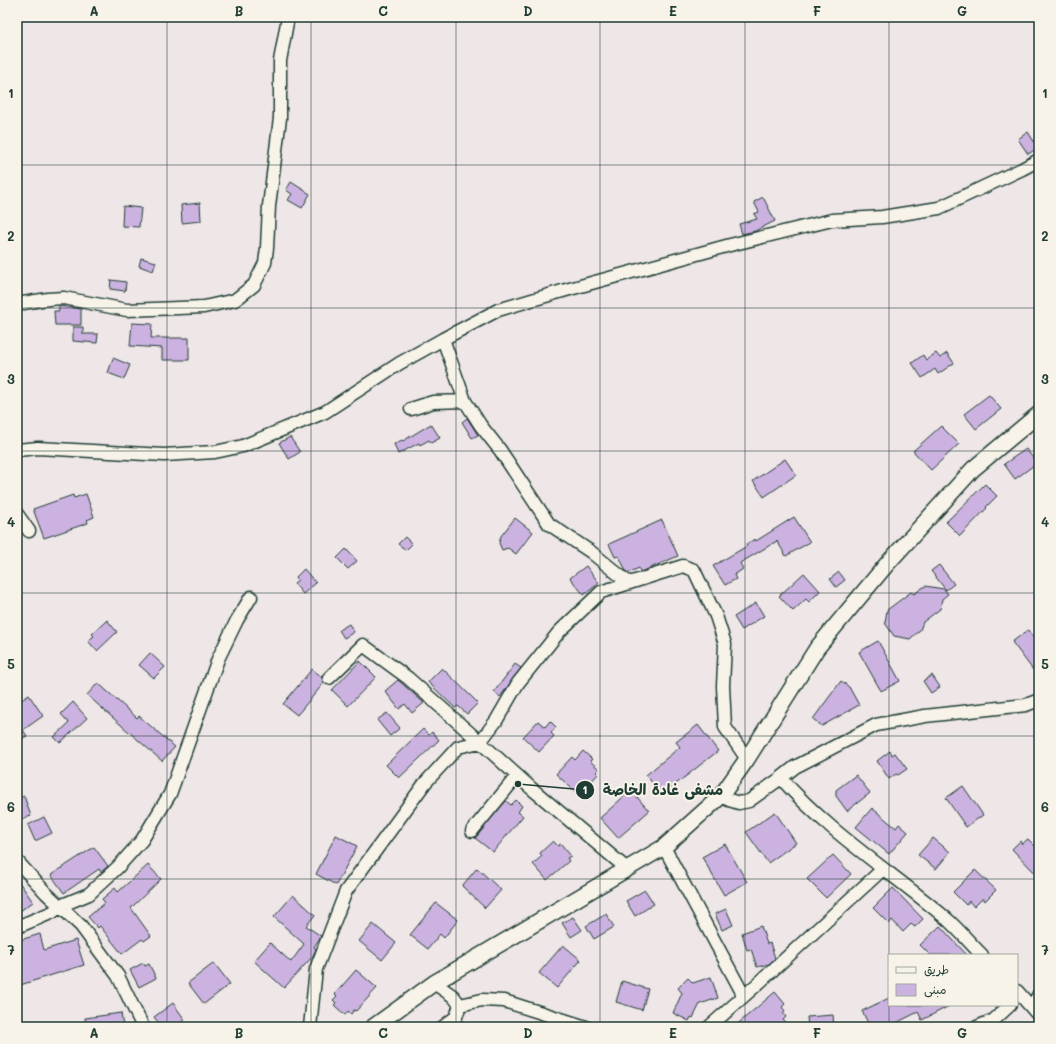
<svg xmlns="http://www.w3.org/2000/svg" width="1056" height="1044" viewBox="0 0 1056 1044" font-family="Mali,'Playpen Sans Arabic',sans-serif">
  <rect width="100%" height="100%" fill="#eee6e7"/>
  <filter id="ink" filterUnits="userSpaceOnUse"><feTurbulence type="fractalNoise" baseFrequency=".025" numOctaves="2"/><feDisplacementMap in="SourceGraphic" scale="8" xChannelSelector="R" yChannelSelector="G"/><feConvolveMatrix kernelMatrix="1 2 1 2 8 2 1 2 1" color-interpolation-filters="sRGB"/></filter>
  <g filter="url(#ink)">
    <path fill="#ccb2e1" stroke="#1f3d34" d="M1028,132L1038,148L1028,154L1018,139Z
      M291,182L310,194L302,208L288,200L292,194L286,190Z
      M763,197L775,221L755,231L742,234L739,224L757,219L754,214L759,212L754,202Z
      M200,203L201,221L182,223L181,205Z
      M123,206L141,208L139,227L122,226Z
      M141,258L156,262L153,271L139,266Z
      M111,280L126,282L125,291L110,289Z
      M59,306L81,309V325H55L54,311H59Z
      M132,323L152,324L151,338H189V360H162V348L130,346Z
      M73,327H83V334H98L97,343L73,341Z
      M936,353L940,358L947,353L954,363L938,374L935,369L922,378L912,363L923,355L926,360Z
      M113,358L130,365L124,379L108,373Z
      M989,395L1001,409L976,429L964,414Z
      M467,418L478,435L472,438L462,422Z
      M431,424L440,438L431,443L429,440L420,445L419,443L398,454L394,444L402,440L403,441Z
      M941,426L959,444L931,470L913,451Z
      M290,437L300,452L289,459L279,443Z
      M1026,449L1037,463L1015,479L1004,464Z
      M785,459L796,475L764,497L753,481Z
      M985,484L997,496L986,507L987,508L960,536L946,522Z
      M86,494L94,517L87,520L88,523L44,538L33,509L73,495L74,498Z
      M794,517L810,542L786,556L777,541L740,563L743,569L734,575L736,579L725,585L713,566L747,546L746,544L755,539L756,541Z
      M515,518L533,532L516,554L508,548L502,550L499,543L501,536Z
      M662,520L678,556L648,569L640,572L639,568L628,573L626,571L619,556L615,557L609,544Z
      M405,537L412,544L406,550L398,544Z
      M346,549L357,561L348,569L337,558Z
      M939,565L954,584L946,590L931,571Z
      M586,566L599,583L584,595L570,578Z
      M304,569L316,583L303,594L294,583L298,580L296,577Z
      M839,572L845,580L836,587L830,579Z
      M804,573L820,591L809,602L806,599L793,611L779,596Z
      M925,586L944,589L948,594L942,599L940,609L923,622L920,630L910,639L894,636L885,623L887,610L911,592L914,594Z
      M756,603L764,616L742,630L734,617Z
      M107,620L117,632L97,651L88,641L94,636L92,634Z
      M349,624L354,632L344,638L339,630Z
      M1028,630L1039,646V678L1012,642Z
      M878,641L900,681L881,691L859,652Z
      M150,653L165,667L154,678L139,665Z
      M360,661L376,677L348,706L332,690Z
      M515,664L521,668L500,697L494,692Z
      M442,668L478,703L467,714L458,706L455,708L428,682Z
      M312,669L322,677L324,683L297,715L283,704Z
      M932,675L940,687L931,693L923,681Z
      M398,680L424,703L412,713L405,704L399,709L385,691Z
      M841,681L849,687L859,705L822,726L813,719Z
      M98,683L137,718L139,716L175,747L162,761L87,695Z
      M29,695L43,716L23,730L27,736L17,741V703Z
      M73,702L87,718L60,743L54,737L69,723L61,714Z
      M387,713L400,728L390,736L377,720Z
      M538,721L545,727L550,721L556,727L551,733L554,736L539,752L523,737Z
      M698,725L718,751L662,795L646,775L680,747L676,742Z
      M423,729L429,735L432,732L439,740L399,778L386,765Z
      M583,751L592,759L590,761L599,769L596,772L598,774L579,795L556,774L572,757L575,760Z
      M890,751L892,755L895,753L907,769L898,775L896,774L889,779L877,761Z
      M856,775L870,793L847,811L836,796V790Z
      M963,786L983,815L966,827L946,798Z
      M631,790L649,811L618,838L600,818Z
      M24,796L31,816L17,821V799Z
      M516,800L522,806L518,812L523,816L493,852L475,838L506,801L511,805Z
      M872,808L896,828L899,824L908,832L889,854L856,827Z
      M775,812L796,843L768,863L746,832Z
      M44,817L52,833L35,841L28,825Z
      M336,835L357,846L336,885L316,874Z
      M933,838L950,852L936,869L918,855Z
      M1028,839L1039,850V877L1012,849L1020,841L1022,844Z
      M553,841L558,846L561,844L571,856L567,858L569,861L547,880L533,864L542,856L540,853Z
      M725,844L747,882L724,895L702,857Z
      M94,847L108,866L101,872L99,869L64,893L51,875Z
      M833,855L851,874L826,898L807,879Z
      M148,865L161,879L131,908L151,936L144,941L142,939L122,954L100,926L98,928L88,917L105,903L102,899L115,888L118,892Z
      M477,868L501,890L485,908L462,886Z
      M975,870L996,890L985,901L983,898L974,907L969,901L966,905L953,892Z
      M17,879L33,902L17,913Z
      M893,888L923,919L915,927L911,924L903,932L892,920L889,924L873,908Z
      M645,890L654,904L635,916L626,901Z
      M293,895L315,915L306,926L321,936L314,947L316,949L313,956L284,988L254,961L270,943L291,962L304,944L274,917Z
      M436,903L458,920L444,938L440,934L428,949L410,935Z
      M726,909L733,925L722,930L715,914Z
      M606,914L614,927L594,939L586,926Z
      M573,917L582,930L571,937L562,923Z
      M373,924L396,943L382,960L359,941Z
      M761,926L767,944L770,943L775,958L769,964L757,967L751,949L747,950L742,933Z
      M940,926L967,955H930L920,945Z
      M40,934L44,950L76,940L84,965L17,986V941Z
      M563,945L581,960L557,988L539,973Z
      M143,963L145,966L149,964L156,978L139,987L130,970Z
      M214,963L230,984L204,1004L188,983Z
      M356,970L377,988L356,1011L354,1010L351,1014L348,1011L345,1015L334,1005L336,1003L333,1000L337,996L335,994Z
      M711,977L718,998L700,1004L693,1018L691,1017L689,1021L673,1013L682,993L678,988L688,978L693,983Z
      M622,981L648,989L642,1010L616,1002Z
      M775,992L785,1004L782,1007L785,1011L783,1013L786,1017L783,1020L789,1027H734Z
      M889,998V1005H951L922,1020L918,1012L888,1027H870L862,1011Z
      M173,1003L185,1020L175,1027H162L154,1017Z
      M121,1013L123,1027H86L85,1018Z
      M833,1015L834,1027H808L807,1017Z"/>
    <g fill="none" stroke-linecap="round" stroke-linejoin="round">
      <g stroke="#1f3d34" stroke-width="15">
        <path id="minor" d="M17,304L48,299L64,298L127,310L204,307L235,300L254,285L265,263L267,248L269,206L280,118V61L288,17
          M443,339L498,310L566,290L730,245L832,220L882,217L939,208L1022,169L1039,160
          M411,409L433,402L465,401
          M17,450L38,448L164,455L215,452L243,446L325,412L400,363L443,339L465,401L481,426L500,450L549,524L591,552L629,583
          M17,514L29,531
          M329,678L363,645L408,678L480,742L496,721L518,683L559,632L601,592L683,566L694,570L716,616L725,644L723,686L725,727L747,759
          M781,778C830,834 892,872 948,920C960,931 971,944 982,955
          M721,796L729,800L739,803L749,801L781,778L795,767L876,725L925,716L1026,705L1039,700
          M472,831L517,776
          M664,847L744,996
          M17,861L46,893L81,926L118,976L143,1027
          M17,927L53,912L60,906L89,894L118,867L142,840L170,794L218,659L237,620L251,597
          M434,983L453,996L460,1005L456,1017L443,1027
          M1017,991L1039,1016
          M460,1005L482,1000L504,1001L586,1027
          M1032,1007L1039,994
          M310,1027L316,969L346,891L425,783L458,747L480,742L531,788L626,868
          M709,1027L761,981L883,869
          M977,1027L994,1020L1010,1005"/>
      </g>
      <g stroke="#1f3d34" stroke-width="18">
        <path id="major" d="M373,1027L434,983L664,847L721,796L747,759L817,648L887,564L973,469L1039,414"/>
      </g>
      <use href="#minor" stroke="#f7f3e8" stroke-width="12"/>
      <use href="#major" stroke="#f7f3e8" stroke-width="15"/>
    </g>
  </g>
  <path fill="none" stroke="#1f3d34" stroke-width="1" stroke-opacity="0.55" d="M167,17V1027M311,17V1027M456,17V1027M600,17V1027M745,17V1027M889,17V955M17,165H1039M17,308H1039M17,451H1039M17,593H1039M17,736H1039M17,879H1039M889,1005V1027"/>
  <path fill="none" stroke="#1f3d34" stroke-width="1.5" d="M518 784L585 790"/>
  <g fill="#1f3d34" stroke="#f7f3e8" stroke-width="1.5">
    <circle cx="518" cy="784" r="4"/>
    <circle cx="585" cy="790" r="10"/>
  </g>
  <g font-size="12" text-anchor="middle" font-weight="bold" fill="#fff">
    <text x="585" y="794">1</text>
  </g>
  <g font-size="15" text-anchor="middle" font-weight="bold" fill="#1f3d34" stroke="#f7f3e8" stroke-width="4" stroke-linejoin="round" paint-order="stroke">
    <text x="663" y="795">مشفى غادة الخاصة</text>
  </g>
  <rect width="1056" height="1044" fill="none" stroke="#f7f3e8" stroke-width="44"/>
  <rect x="888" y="954" width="130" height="52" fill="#f7f3e8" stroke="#a1aaa0"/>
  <rect x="896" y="967" width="20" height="6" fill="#f7f3e8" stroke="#a1aaa0"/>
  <text x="924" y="974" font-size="12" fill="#1f3d34">طريق</text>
  <rect x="896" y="984" width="20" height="12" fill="#ccb2e1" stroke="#a1aaa0"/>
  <text x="924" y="994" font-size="12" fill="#1f3d34">مبنى</text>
  <rect x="22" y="22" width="1012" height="1000" fill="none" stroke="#1f3d34" stroke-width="1.5"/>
  <g font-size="13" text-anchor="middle" font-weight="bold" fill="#1f3d34">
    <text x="94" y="16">A</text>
    <text x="239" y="16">B</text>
    <text x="383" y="16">C</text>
    <text x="528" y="16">D</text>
    <text x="673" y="16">E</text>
    <text x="817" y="16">F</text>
    <text x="962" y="16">G</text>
    <text x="11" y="98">1</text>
    <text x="1045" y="98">1</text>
    <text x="11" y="241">2</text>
    <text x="1045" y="241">2</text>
    <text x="11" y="384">3</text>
    <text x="1045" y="384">3</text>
    <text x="11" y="527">4</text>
    <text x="1045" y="527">4</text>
    <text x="11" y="669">5</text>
    <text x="1045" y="669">5</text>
    <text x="11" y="812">6</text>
    <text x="1045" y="812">6</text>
    <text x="11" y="955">7</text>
    <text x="1045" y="955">7</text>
    <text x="94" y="1038">A</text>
    <text x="239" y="1038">B</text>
    <text x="383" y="1038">C</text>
    <text x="528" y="1038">D</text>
    <text x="673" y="1038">E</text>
    <text x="817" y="1038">F</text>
    <text x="962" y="1038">G</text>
  </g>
</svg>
